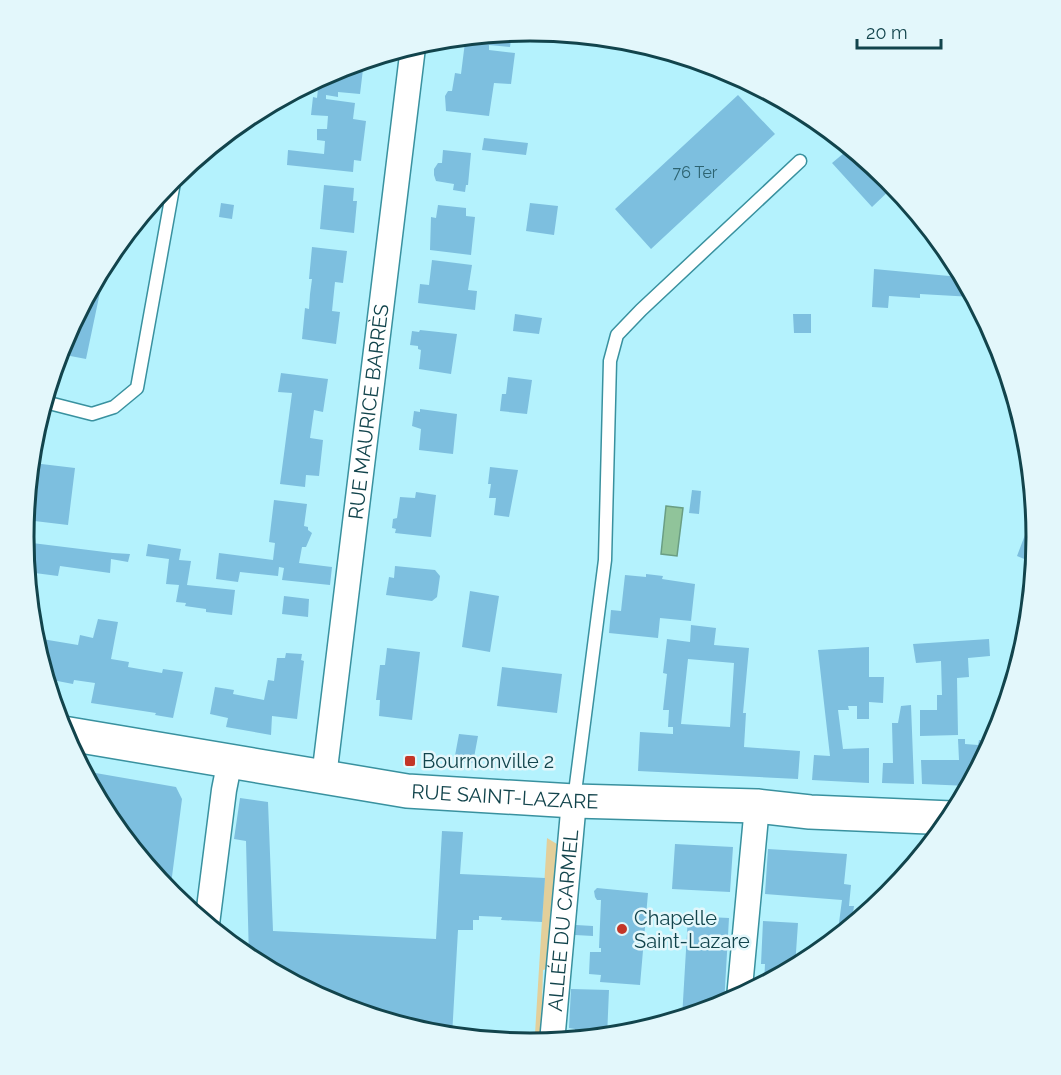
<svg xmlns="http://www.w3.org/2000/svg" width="1061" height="1075" viewBox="0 0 1061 1075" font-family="Raleway,sans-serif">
  <rect width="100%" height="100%" fill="#b4f2fd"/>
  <path fill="#e3cf9a" d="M547,838L557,844L547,969L543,970L541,1035L538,1039H533L532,1034H535Z"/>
  <path fill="#90c49a" stroke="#6a9e83" stroke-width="1.5" d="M666,506L683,508L677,556L661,554Z"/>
  <path fill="#7dbfdf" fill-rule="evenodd" d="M512,33L510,47L489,45V50L515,53L511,84L494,83L489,116L446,111L445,96L448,91H452L455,73L461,74L465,42L457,41L458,38Z
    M364,61L360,94L338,92V97L326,95V99L355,103L353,119L366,121L361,161L354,160L353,172L287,165L288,150L324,154L325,141L317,140V129H327L328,116L311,115L313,97L317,98L319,79L337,69Z
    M738,95L775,134L651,249L615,209Z
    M484,138L528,143L526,155L482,150Z
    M850,148L894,186L872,207L832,163Z
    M443,150L471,153L468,185H466L465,192L453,190L454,184L436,181L434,175V169L438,163H442Z
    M324,185L354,188L353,201H357L354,233L320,229Z
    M221,203L234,205L232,219L219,217Z
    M530,203L558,206L554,235L526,231Z
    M438,205L466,208V216L475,217L471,255L430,250L431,217L436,218Z
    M312,247L347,251L343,283L335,282L332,311L340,312L336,344L302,339L305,308L309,309L310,294L312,279H309Z
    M432,260L472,265L468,290L477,291L475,310L418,303L420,284L429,285Z
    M874,269L960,277V272L973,297L920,294V298L889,296L888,308L872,307Z
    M98,277L103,278L86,359L60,354L63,343Z
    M515,314L542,318L539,334L513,331Z
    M793,314H811V333H794Z
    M420,330L457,334L451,374L419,369L421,350L418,349V346L410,345L412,331L419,332Z
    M281,373L328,379L323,412L314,410L310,438L323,440L319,476L306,475L305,487L280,484L292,393L278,392Z
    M508,377L532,380L527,414L500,411L502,394H506Z
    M420,409L457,414L453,454L419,450L421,429L412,426L414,411L420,412Z
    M33,463L75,468L68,525L26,520Z
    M490,467L518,470L509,517L494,515L496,498H489L491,484H488Z
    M692,490L701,491L699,514L689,513Z
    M416,492L436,495L431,537L395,533L396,529L392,528L393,519L397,518L400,497L415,498Z
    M274,500L307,504L304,526L308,527V530L312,533L306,547H302L299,563L332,567L330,585L282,580L284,568L279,567L278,576L240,572L238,582L216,579L219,553L273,560L275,543L269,542Z
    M1034,511L1037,538L1034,563L1017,556Z
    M24,542L113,553L130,554L128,562L111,559L110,573L60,566L58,576L27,572Z
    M148,544L181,549L179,560L191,561L187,585L235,590L232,615L206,612V609L185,606L186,603L176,602L179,585L166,584L169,559L146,556Z
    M395,566L435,570L440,576L437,597L432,601L386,595L389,577L394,578Z
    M646,574L663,576L662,579L695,584L691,621L660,618L658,638L609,633L611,610L621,611L625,575L646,577Z
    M470,591L499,596L490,652L462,647Z
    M284,596L309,599L308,617L282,614Z
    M98,619L118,622L111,659L129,662L128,667L162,673L163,669L183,672L173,718L155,715L156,713L91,703L95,683L74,680L73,684L47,679L34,635L36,638L78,645L80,635L93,638Z
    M691,625L716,628L714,645L749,648L743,713H746L744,747L800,751L798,779L638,771L640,732L673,734V727H668L669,710H663L667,674L663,673L667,639L690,642ZM688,659L734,663L730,727L681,724Z
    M989,639L990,656L968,658L969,677L957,678L958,735L920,736V710H937V695H942L941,661L916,663L913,644Z
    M869,647V677H884L883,703L869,702V719H857V706H848L849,710H838L843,749L869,748V783L812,780L814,755L830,756L818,650Z
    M387,648L420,652L412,720L379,716L380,700H376L380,665H385Z
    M286,653L302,654L301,660L304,661L297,719L272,716L271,735L226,727L228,718L210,714L215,687L234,690L233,694L264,700L268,680L274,681L277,658H285Z
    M502,667L562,674L557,713L497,706Z
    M911,705L914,784L882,783L883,763H893L892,723H898L901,706Z
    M459,734L478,736L473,763L454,761Z
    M958,739H965V744L978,745L979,740H994L969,786L922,784L921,760H959Z
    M84,771L176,787L182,799L170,892L109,819Z
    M240,798L268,802L273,931L436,939L442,831L463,832L460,874L545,878L542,922L501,920L502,917L479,916V920H473V930H458L452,1036L431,1034L336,1005L249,959L246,841L234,839Z
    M675,844L733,847L730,892L672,889Z
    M768,849L847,854L844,884L851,885L849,906H854L851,926L837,938L842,900L765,894Z
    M597,888L648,893L640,985L600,982L601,975L589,974L590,952H601V948H599L601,900H597L595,897L594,891Z
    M688,916L729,918L724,1005L682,1018Z
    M763,921L798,923L795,967L764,984L765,964H761Z
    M576,925L593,926V936L575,935Z
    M571,989L609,990L607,1037L575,1040V1029L569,1028Z"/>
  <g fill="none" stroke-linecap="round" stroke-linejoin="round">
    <g stroke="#39919f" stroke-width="15">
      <path id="service" d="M45,402L92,414L114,407L137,388L175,177
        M574,800L605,560L610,361L617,335L641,310L800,161"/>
    </g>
    <g stroke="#39919f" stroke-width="27">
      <g id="minor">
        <path id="s1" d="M324,777L413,47"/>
        <path d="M207,924L224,790L230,760"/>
        <path d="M739,998L757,806"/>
        <path id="s2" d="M552,1042L574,801"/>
      </g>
    </g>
    <g stroke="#39919f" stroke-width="36">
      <g id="secondary">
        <path id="s3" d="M63,733L407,791L574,801L757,806L810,812L952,818"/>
      </g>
    </g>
    <use href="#service" stroke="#fff" stroke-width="12"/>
    <use href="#minor" stroke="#fff" stroke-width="24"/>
    <use href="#secondary" stroke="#fff" stroke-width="33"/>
  </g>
  <g fill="#c33628" stroke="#e3f7fb" stroke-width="2">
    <rect x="404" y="755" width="12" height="12" rx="3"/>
    <circle cx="622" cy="929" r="6"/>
  </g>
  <g text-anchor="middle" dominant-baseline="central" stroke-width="5" stroke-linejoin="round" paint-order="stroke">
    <g font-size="16" fill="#2d6371">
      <text x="695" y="172">76 Ter</text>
    </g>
    <g font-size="20" fill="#12444c" stroke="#e3f7fb">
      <text stroke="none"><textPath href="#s1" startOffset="368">RUE MAURICE BARRÈS</textPath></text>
      <text stroke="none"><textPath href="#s3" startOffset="447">RUE SAINT-LAZARE</textPath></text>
      <text stroke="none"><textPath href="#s2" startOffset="122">ALLÉE DU CARMEL</textPath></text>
    </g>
    <g font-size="20" fill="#12444c" stroke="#e3f7fb" text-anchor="start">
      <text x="422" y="761">Bournonville 2</text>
      <text x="634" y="918">Chapelle<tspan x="634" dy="23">Saint-Lazare</tspan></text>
    </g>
  </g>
  <path d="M0 0H1061V1075H0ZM34 537a496 496 0 1 1 992 0a496 496 0 1 1-992 0Z" fill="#e3f7fb" fill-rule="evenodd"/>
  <path fill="none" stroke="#12444c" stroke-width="3" d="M34 537a496 496 0 1 1 992 0a496 496 0 1 1-992 0Z"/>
  <path d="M857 39v9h84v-9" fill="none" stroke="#12444c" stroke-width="3"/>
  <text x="866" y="39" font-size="18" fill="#12444c" stroke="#e3f7fb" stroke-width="4.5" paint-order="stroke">20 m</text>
</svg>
